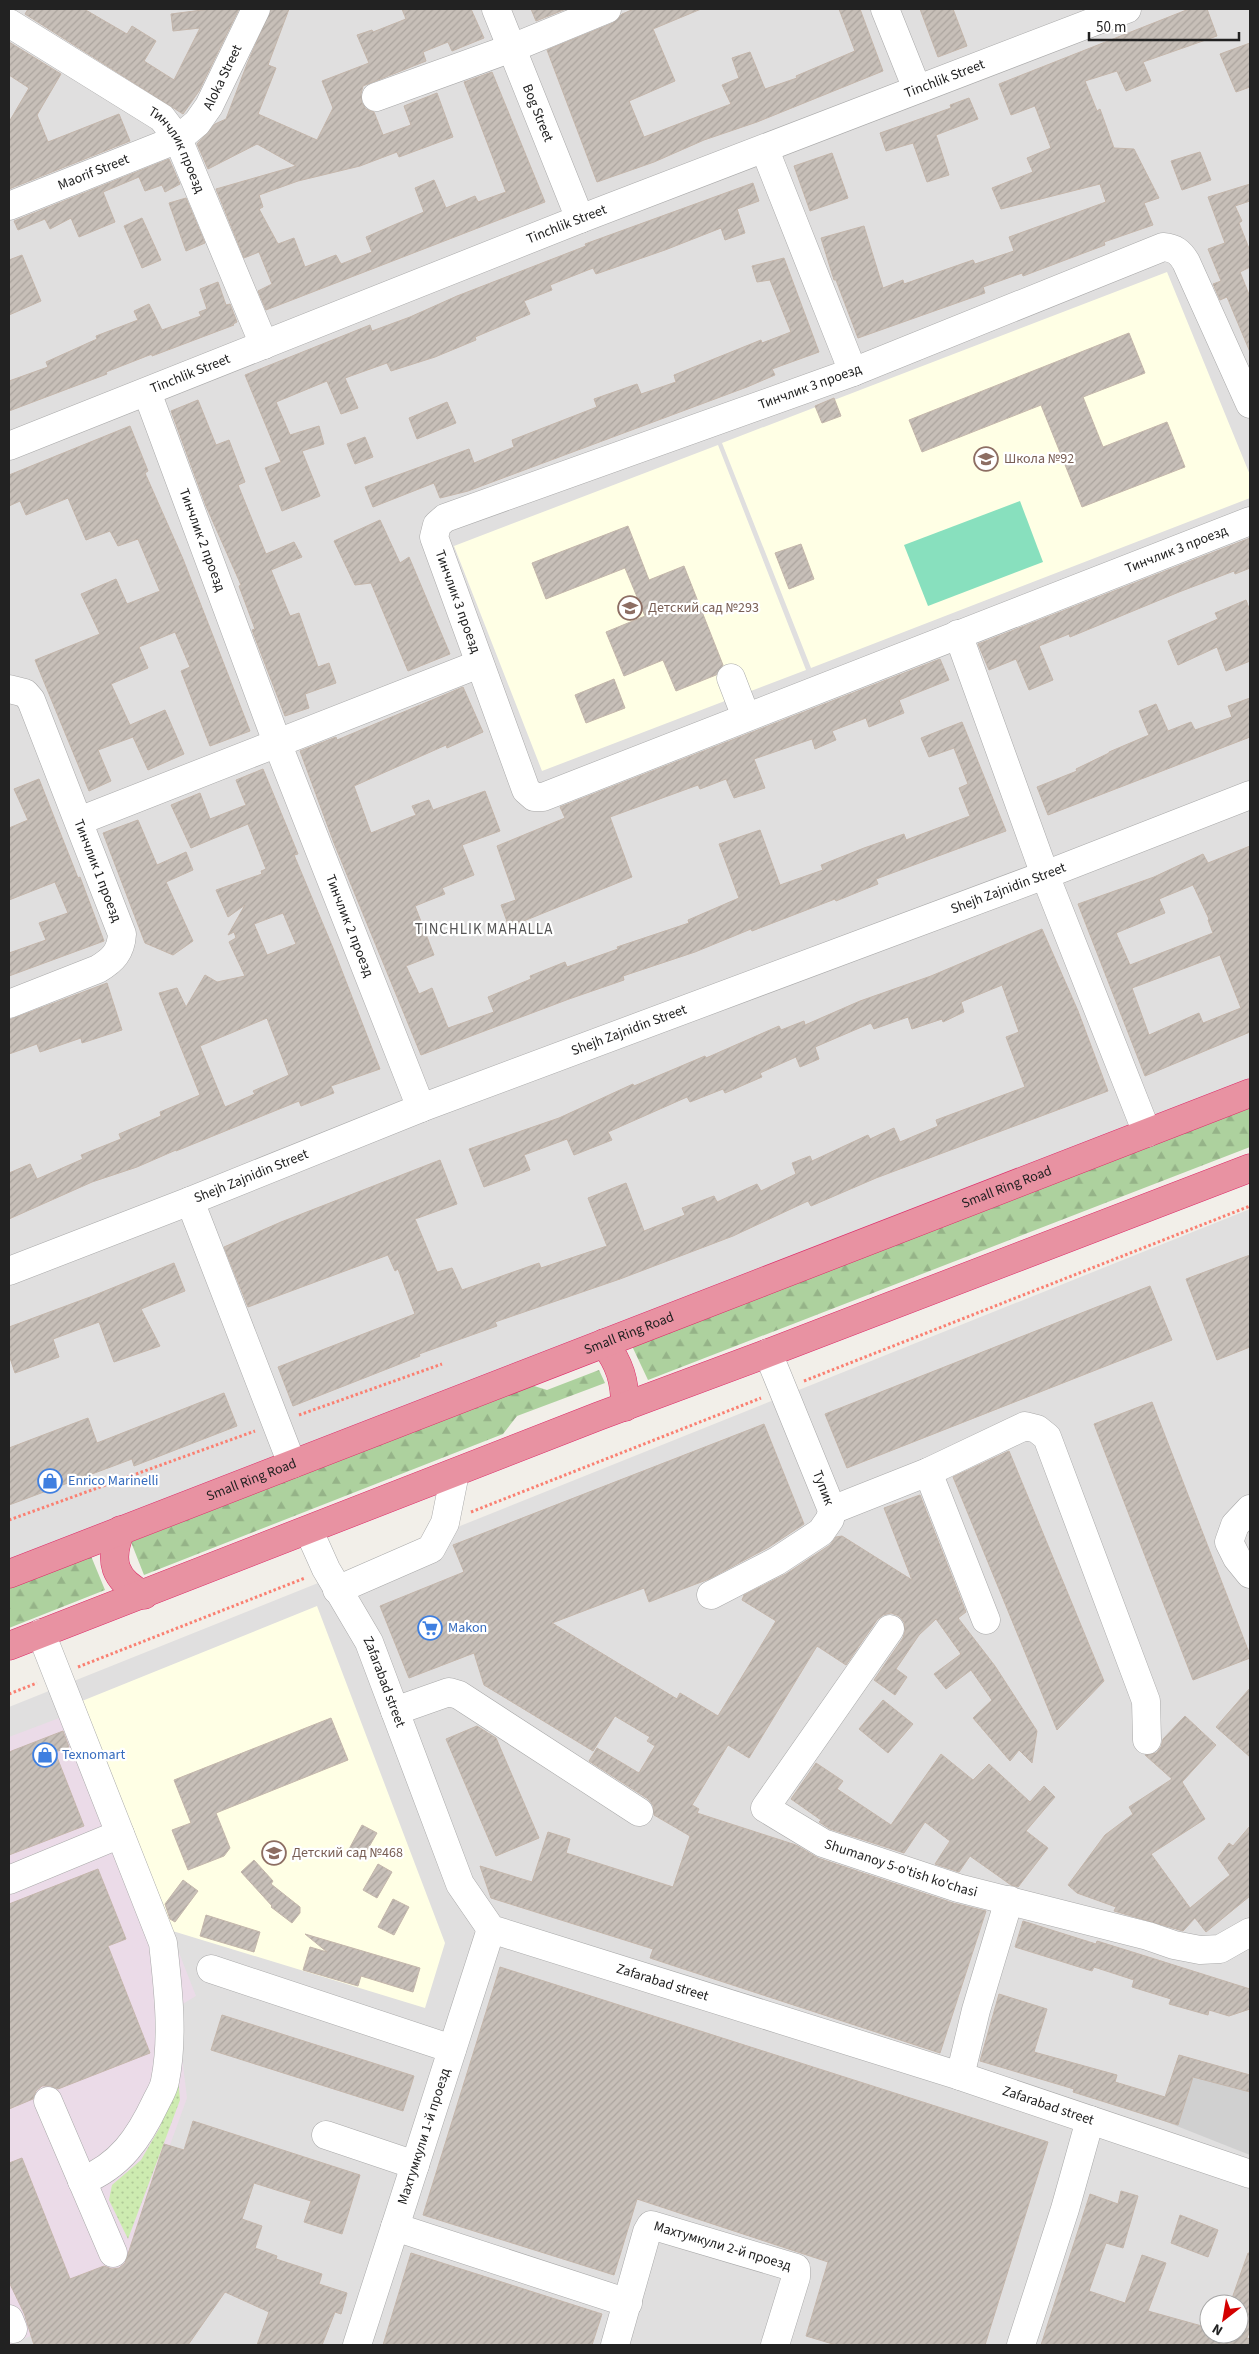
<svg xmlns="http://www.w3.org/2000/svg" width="1259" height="2354" viewBox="0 0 1259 2354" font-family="'Source Sans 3',sans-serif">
  <defs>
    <pattern id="grass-dots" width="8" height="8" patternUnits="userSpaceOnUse" patternTransform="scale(1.25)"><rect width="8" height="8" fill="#cdebb0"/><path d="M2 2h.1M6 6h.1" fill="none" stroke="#b0c997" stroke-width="1.8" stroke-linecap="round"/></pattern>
    <pattern id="forest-firs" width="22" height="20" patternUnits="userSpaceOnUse" patternTransform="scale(1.25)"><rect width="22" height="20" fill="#add19e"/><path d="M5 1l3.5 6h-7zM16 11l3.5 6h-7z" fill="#95b388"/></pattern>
    <pattern id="building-hatch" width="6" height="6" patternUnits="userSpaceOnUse" patternTransform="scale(1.25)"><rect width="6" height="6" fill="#c7bfb8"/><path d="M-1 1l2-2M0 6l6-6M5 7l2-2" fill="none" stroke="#aba49e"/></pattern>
  </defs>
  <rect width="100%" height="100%" fill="#f2efe9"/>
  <path fill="#e0dfdf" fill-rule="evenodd" d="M9,9H1250V1093L9,1574Z
    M1250,1209V2345H9V1707ZM1209,2304H1239V2334H1209Z"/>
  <path fill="#ebdbe8" d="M83,1709L196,1996L176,2008L187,2098L136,2239L226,2287L183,2345H136L116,2300L9,2345V1737Z"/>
  <path fill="#ffffe5" d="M1167,272L1250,475V498L811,668L722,443Z
    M718,445L806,670L542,771L454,546Z
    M317,1606L445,1943L425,2008L166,1929L82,1701Z"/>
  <path fill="#d0d0d0" d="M1179,2055L1250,2075V2155L1159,2119Z"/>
  <path fill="url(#grass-dots)" d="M175,2040L180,2100L128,2239L109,2200L112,2185L141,2160L160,2127L171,2084Z"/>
  <path fill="url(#forest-firs)" d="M1250,1108V1147L648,1380L632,1346Z
    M599,1370L605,1383L517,1416L503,1434L144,1575L131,1542L531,1385L547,1390Z
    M91,1556L105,1590L9,1628V1588Z"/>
  <path fill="#88e0be" d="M1020,501L1043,562L928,606L904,545Z"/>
  <path fill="url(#building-hatch)" stroke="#c4b6ab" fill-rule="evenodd" d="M28,9H84L127,34L132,26L156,41L144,61L174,80L200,28L173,31L171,14L210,9H239L199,91L183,114L25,14Z
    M271,9H289L268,65L276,68L258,114L317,140L333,108L322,81L369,63L357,35L372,30L373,32L406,19L402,9H471L484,38L452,51L448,42L423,52L426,61L363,86L361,94L362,103L366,109L374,112L383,135L411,125L404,106L437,93L453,137L399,157L397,152L360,166L298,181L259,195L263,207L259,209L278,244L294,238L305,267L336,255L341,264L372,252L366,237L424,212L415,188L434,180L446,208L475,196L478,202L506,192L464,82L492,72L545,202L266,310L258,291L272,284L259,252L244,258L216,189L296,166L257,144L208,169L197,144L215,124L226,119L247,64Z
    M531,9H566L536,21Z
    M634,9H701L653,29L675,81L629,101L644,137L731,104L722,85L739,78L732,58L750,52L765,89L797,78L796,76L855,51L839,9H860L883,71L757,122L704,140L654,162L597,182L547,50L613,23L622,14Z
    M920,9H953L967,46L938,57Z
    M1189,9H1207L1217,36L1143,62L1151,81L1126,91L1117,71L1085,81L1097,111L1100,109L1114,148L1134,149L1159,198L1144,203L1153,225L1104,242L1105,245L1023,276L1022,273L983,287L985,293L858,338L836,280H834L821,238L864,226L883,288L903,280L904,284L973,260L975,264L1014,251L1009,237L1106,202L1100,184L1001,209L992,188L1033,172L1027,158L1051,148L1035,106L1011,115L999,84Z
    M9,42L61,74L37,115L48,142L119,114L130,141L9,189V122L29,88L9,75Z
    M1250,43V87L1236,92L1220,54Z
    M969,98L978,119L936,135L949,175L927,182L913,143L886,151L880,133L951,108L950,105Z
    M1200,152L1211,180L1182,190L1171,161Z
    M832,153L848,198L810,211L794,166Z
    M169,159L180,184L165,192L162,185L145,191L139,177L103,192L115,222L79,237L71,218L50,229L45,219L18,230L14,221Z
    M753,183L759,201L737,209L745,233L725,240L721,228L665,250L596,274L593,268L550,285L552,290L524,301L530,314L475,337L476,340L435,357L391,371L387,363L345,378L358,408L341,414L327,381L276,402L290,435L319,426L324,444L302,451L320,496L282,511L265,468L281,462L245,375L370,325L372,331L410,317L457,296L586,246L585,244Z
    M1250,184V201L1235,206L1242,221L1239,223L1250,251V267L1240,272L1250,297V352L1227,297L1220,300L1213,284L1221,281L1208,249L1225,243L1208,197Z
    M186,198L205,243L186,251L169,203Z
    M142,218L161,260L142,268L124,226Z
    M22,255L41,301L9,315V260Z
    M784,258L819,352L772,369L775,375L747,387L468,491L440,498L434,483L373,507L365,487L469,449L474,463L514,447L512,440L597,407L594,399L637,384L641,394L676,382L674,375L761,340L762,343L791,332L770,280L757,282L752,266Z
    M218,282L226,305L230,304L237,322L233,324L234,325L152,356V354L106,372L107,374L9,411V381L48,367L46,362L97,339L96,336L138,320L134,311L149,304L162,330L201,316L199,312L207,309L200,289Z
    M1129,333L1145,373L1083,397L1103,447L1167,422L1185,467L1082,507L1041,405L922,452L909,420Z
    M834,398L841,416L822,423L815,406Z
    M198,400L216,445L229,440L245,482L238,485L266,554L294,542L302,557L271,570L290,616L299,613L318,667L329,663L336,683L305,694L309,708L285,716L252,630L255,629L239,586L241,585L206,506L171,411Z
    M447,402L456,423L417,439L409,418Z
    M130,426L148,471L145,473L183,559L250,731L210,746L181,671L190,667L175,632L139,647L148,668L111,684L130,725L165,710L184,754L148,770L133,737L98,750L111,781L89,791L35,660L100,634L81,594L116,579L127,604L160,591L138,539L118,546L110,531L86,540L68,498L26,515L20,501L9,506V475Z
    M365,437L373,457L355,464L347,444Z
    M380,520L400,563L409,557L450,654L408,671L371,583L355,585L334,541Z
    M628,526L649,580L684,566L723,665L716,675L676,691L663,660L624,676L606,632L645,616L625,568L546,599L532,563Z
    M1250,538V568L1235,574L1234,571L1179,592L1070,637L1069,634L1039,646L1053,680L1029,690L1016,659L989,670L978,644Z
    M801,544L814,579L789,589L775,553Z
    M1246,600L1250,611V661L1226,671L1217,647L1178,665L1168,641L1218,619L1215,613Z
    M940,659L949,680L899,700L904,713L869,727L866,718L832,731L836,740L815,749L812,739L754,759L765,788L734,798L726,779L700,789L698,785L610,817L632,877L509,927L501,905L516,900L497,846L565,818L560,807Z
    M614,679L625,708L586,723L575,695Z
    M463,687L483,732L447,748L446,745L354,786L371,833L416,815L412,806L429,800L433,810L485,791L500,831L462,845L474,875L442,888L445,894L415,906L434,955L406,966L419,994L432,988L448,1028L494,1012L488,997L531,979L530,976L565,962L567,967L618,949L617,947L689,923L688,920L739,898L719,844L760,830L780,885L823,870L821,865L864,848L904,834L906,840L970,816L959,788L968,784L954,748L929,757L921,738L962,722L1006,831L876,879L878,884L836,901L835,899L752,931L751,929L695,952L623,976L624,980L569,999L421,1055L334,843L300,751L336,737L337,740Z
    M1250,698V737L1048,815L1037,787L1077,771L1076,769L1109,753V752L1149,735L1139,711L1156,704L1168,731L1191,722L1195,730L1232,717L1228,706Z
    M263,769L298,854L294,855L333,948L380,1069L331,1086L334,1093L301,1106L299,1101L176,1151V1150L137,1167L92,1182L9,1219V1173L30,1164L37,1179L83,1159L81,1155L121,1139L119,1134L161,1116L160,1112L200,1095L159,993L177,988L186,1007L205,975L217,982L245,976L229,942L236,938L234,932L228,935L245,905L228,917L216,890L262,874L261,871L266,869L248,824L191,848L171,805L200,793L210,819L246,805L236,780ZM283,913L296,944L267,955L254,924ZM267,1018L289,1075L253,1091L255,1094L225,1107L200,1046Z
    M39,779L78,878L80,877L104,941L9,976V953L46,940L39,923L68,913L55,882L9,900V828L28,820L14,789Z
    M138,820L157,865L186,852L193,870L166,882L193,941L173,955L145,943L103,833Z
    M1250,846V1032L1145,1076L1078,904L1154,877L1203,854L1208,863ZM1193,885L1209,919L1208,920L1213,933L1130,965L1116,933L1165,913L1159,899ZM1220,955L1241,1008L1203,1023L1199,1013L1149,1035L1132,988Z
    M1042,929L1078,1011L1108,1091L876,1178L811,1206L808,1201L733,1236L620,1279L495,1322L497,1326L419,1354L420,1356L293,1406L278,1367L415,1314L398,1269L395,1271L388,1255L248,1307L224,1247L281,1222L440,1160L457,1204L415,1219L437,1272L452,1268L462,1290L539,1263L541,1268L607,1246L588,1198L626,1183L644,1231L685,1215L682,1208L714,1196L717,1202L757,1184L761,1191L796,1174L792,1163L810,1156L812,1161L868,1135L870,1139L894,1128L900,1142L938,1126L936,1120L1025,1087L1006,1037L1019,1032L1002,985L961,1002L964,1012L943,1022L942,1019L912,1029L908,1017L874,1029L871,1023L815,1047L819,1059L800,1067L796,1057L760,1073L762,1077L725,1093L723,1089L690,1102L687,1097L608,1132L612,1140L574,1155L567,1139L524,1155L530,1170L484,1187L469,1149L559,1118L633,1084L634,1086L705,1056L706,1058L779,1026L781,1030L804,1021L805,1025L860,1001L931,976Z
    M107,983L122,1030L82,1043L81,1038L40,1052L37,1044L9,1054V1020Z
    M1250,1255V1347L1217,1360L1186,1279Z
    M174,1263L185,1291L141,1309L160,1346L114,1362L99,1322L53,1339L59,1357L15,1373L9,1355V1327L90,1297Z
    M1150,1286L1172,1340L847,1468L825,1414Z
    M224,1393L237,1426L134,1466L132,1459L9,1505V1448L88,1418L97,1443Z
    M1152,1402L1250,1655V1658L1193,1680L1094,1424Z
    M764,1424L804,1524L769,1547L709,1579L649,1602L644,1588L552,1623L677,1699L680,1693L718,1716L776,1621L742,1600L744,1595L786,1574L830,1545L836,1537L842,1536L912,1580L884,1508L920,1495L966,1612L958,1618L995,1666L1037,1731L1032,1763L1019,1750L1010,1761L973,1718L992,1700L971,1670L946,1689L934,1674L961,1654L936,1619L919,1635L896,1669L907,1677L895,1695L874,1680L903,1638L905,1631L904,1622L899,1616L891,1613L883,1615L877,1620L846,1665L817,1646L749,1758L728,1745L692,1805L699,1809L697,1813L796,1845L818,1858L953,1903L986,1911L940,2053L650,1958L653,1949L491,1898L480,1866L532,1882L548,1832L570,1839L566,1853L673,1887L690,1836L654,1815L653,1805L648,1799L589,1761L597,1748L639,1773L655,1746L647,1741L650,1737L615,1716L593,1751L484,1685L474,1653L409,1678L380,1606L464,1572L453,1545Z
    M1009,1451L1104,1681L1057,1730L953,1477Z
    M1250,1688V1757L1216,1727Z
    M883,1700L913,1724L888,1753L859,1729Z
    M1185,1716L1216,1745L1182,1782L1205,1819L1151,1854L1190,1908L1230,1875L1218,1858L1229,1843L1233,1846L1250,1826V1896L1206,1932L1195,1918L1183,1931L1114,1911L1116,1907L1077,1893L1068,1885L1105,1835L1133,1814L1129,1807L1172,1779L1145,1755L1156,1753L1161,1747L1163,1739Z
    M331,1718L348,1760L216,1813L230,1848L224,1856L188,1870L172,1830L191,1823L174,1780Z
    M477,1726L496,1738L539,1838L496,1856L446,1739Z
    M63,1731L69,1747L55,1752L84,1826L9,1855V1752Z
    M941,1754L973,1780L989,1764L1030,1802L1044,1786L1055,1797L1026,1831L1048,1848L1018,1887L1011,1885L970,1856L959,1872L935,1864L950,1841L925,1822L904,1853L830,1829L819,1822L821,1820L791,1799L816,1763L843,1781L837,1789L891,1825Z
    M362,1825L377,1833L362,1859L348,1851Z
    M254,1860L273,1881L271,1884L300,1907V1913L292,1923L271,1907L272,1906L241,1872Z
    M378,1864L392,1872L377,1898L363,1890Z
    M98,1869L126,1939L108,1946L150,2053L58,2089L50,2086H42L36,2091L33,2099L9,2109V1904Z
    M183,1880L198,1891L175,1922L170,1919L165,1904Z
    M393,1899L409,1907L394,1935L378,1927Z
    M206,1915L260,1932L254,1952L200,1936Z
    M1023,1921L1096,1944L1097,1941L1142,1955L1250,1989V2009L1229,2016L1209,2010L1208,2015L1169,2004L1171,1999L1132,1987L1134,1980L1094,1967L1092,1971L1015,1947Z
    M305,1934L420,1968L413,1992L361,1976L358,1986L303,1970L310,1947L327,1952Z
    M500,1967L1048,2142L985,2345H836L806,2336L828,2262L637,2199L614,2275L423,2215Z
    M999,1994L1047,2009L1034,2052L1117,2075L1115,2082L1165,2097L1179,2055L1250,2075V2092L1193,2077L1178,2125L1073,2092L1074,2089L980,2061Z
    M222,2015L414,2076L403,2111L211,2050Z
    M193,2121L360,2175L342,2234L304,2222L311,2201L254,2183L242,2219L262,2226L255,2248L277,2256L276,2259L322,2274L319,2284L347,2293L341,2314L335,2312L322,2345H257L269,2312L225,2292L188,2345H34L24,2313L9,2282V2163L22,2158L70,2279L104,2266L112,2269L119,2268L125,2263L164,2144L184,2150Z
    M1121,2191L1138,2196L1123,2248L1106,2243L1089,2291L1125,2303L1142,2255L1166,2263L1148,2311L1209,2328V2334H1239V2304H1230L1248,2253H1250V2330L1247,2338L1250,2339V2345H1041L1090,2194L1118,2204Z
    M1180,2215L1218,2230L1208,2257L1171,2243Z
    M411,2253L602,2314L592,2345H383Z"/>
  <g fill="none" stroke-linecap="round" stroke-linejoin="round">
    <g stroke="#a9a9a9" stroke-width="29">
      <g id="minor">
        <path id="s1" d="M496,9L580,219"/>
        <path d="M885,9L917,89"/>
        <path id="s2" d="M9,23L162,118L178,139L264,345"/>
        <path d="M376,97L512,48L607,9"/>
        <path d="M765,150L853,372"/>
        <path id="s3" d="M9,206L178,139L197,123L209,106L256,9"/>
        <path id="s4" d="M147,392L278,745L421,1108"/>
        <path id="s5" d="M1250,404L1186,262C1180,252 1175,248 1163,247L853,372L445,518L437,525L434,537L526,790L534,797H543L1250,521"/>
        <path id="s6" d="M9,446L580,219L1127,9"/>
        <path d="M958,634L1045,875L1147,1133"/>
        <path d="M731,678L746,717"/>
        <path id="s7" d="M9,689L25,693L31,700L122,934C121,952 113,960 98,969L9,1004"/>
        <path d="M79,821L479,664"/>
        <path d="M190,1201L292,1464"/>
        <path id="s8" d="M9,1271L190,1201L421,1108L1045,875L1250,795"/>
        <path d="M928,1472L986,1620"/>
        <path d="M1250,1509L1235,1525L1229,1542L1237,1558L1250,1574"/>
        <path d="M832,1510L928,1472L1025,1426L1037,1429L1047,1437L1146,1701L1147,1740"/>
        <path id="s9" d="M309,1531L326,1569L369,1642L460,1884L491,1929L960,2076L1250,2174"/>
        <path d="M337,1590L431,1549L445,1523L455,1473"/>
        <path d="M711,1595L777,1561L821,1532L830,1519L832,1510L768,1353"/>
        <path id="s10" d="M890,1629L765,1808L823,1843L958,1888L1148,1936L1174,1945L1200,1950L1220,1949L1250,1932"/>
        <path d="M41,1633L163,1943C168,1988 174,2036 165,2081C164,2088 159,2096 156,2102C139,2138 120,2166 82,2181"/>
        <path d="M395,1711L449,1692L459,1695L639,1812"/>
        <path d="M9,1880L120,1834"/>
        <path d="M211,1969L452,2049"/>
        <path d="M960,2076L976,2010L1009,1900"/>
        <path d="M48,2101L113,2253"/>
        <path d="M326,2135L415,2165"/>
        <path d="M395,2227L628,2303"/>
        <path d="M9,2319L13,2329"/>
        <path id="s11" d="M357,2345L491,1929"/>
        <path id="s12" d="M615,2345L647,2232L651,2225L796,2268V2277L775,2345"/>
        <path d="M1021,2345L1065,2209L1090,2120"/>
      </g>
    </g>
    <g stroke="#dc2a67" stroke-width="29">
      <g id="highway">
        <path d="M604,1343C620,1364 625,1381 625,1407"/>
        <path d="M121,1530C108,1561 114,1580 144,1595"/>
        <path id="s13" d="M9,1574L1250,1093"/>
        <path d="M9,1646L599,1416L768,1353L1250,1168"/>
      </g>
    </g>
    <path stroke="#fa8072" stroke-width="3" stroke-dasharray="2.5 2.5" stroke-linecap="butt" d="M804,1381L1250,1206
      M299,1415L442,1364
      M471,1512L761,1398
      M9,1520L255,1431
      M78,1667L305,1578
      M9,1694L37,1683"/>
    <use href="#minor" stroke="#fff" stroke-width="28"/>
    <use href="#highway" stroke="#e892a2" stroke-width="28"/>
  </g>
  <defs>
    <g id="school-ring" transform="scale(1.25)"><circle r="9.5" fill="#fff" stroke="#8d6e63" stroke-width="1.5"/><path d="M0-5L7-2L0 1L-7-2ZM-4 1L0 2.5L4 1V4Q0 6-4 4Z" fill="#8d6e63"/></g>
    <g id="shop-ring" transform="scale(1.25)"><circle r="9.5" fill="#fff" stroke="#3f7fe0" stroke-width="1.5"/><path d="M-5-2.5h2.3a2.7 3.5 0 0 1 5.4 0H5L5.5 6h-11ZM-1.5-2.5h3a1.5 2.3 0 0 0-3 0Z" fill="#3f7fe0"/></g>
    <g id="supermarket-ring" transform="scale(1.25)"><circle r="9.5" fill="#fff" stroke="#3f7fe0" stroke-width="1.5"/><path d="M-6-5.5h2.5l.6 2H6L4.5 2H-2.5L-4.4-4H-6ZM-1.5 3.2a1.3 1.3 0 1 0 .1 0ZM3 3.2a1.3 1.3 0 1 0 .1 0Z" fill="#3f7fe0"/></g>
  </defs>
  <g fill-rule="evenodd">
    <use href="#school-ring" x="986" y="459"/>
    <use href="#school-ring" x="630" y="608"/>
    <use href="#shop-ring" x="50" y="1481"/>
    <use href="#supermarket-ring" x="430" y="1628"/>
    <use href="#shop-ring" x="45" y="1755"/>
    <use href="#school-ring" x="274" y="1853"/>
  </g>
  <g text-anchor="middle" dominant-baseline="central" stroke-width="4.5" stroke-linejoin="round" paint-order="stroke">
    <g font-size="14" fill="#222" stroke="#fff">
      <text stroke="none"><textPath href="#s3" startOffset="259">Aloka Street</textPath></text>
      <text stroke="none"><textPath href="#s6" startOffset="1005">Tinchlik Street</textPath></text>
      <text stroke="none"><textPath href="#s1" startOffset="112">Bog Street</textPath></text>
      <text stroke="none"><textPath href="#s2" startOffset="215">Тинчлик проезд</textPath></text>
      <text stroke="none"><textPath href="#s3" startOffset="91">Maorif Street</textPath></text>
      <text stroke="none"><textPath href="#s6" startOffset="600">Tinchlik Street</textPath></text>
      <text stroke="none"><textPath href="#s6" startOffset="195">Tinchlik Street</textPath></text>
      <text transform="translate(810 387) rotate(-20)">Тинчлик 3 проезд</text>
      <text stroke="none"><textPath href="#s4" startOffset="158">Тинчлик 2 проезд</textPath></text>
      <text stroke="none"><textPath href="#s5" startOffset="1944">Тинчлик 3 проезд</textPath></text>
      <text stroke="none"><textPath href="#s5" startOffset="1044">Тинчлик 3 проезд</textPath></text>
      <text stroke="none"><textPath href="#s7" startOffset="209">Тинчлик 1 проезд</textPath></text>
      <text stroke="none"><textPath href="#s8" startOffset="1070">Shejh Zajnidin Street</textPath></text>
      <text stroke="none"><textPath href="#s4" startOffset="571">Тинчлик 2 проезд</textPath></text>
      <text stroke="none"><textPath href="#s8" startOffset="665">Shejh Zajnidin Street</textPath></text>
      <text stroke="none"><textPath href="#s8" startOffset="260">Shejh Zajnidin Street</textPath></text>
      <text stroke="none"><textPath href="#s13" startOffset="1070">Small Ring Road</textPath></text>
      <text stroke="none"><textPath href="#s13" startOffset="665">Small Ring Road</textPath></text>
      <text stroke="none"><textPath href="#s13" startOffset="260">Small Ring Road</textPath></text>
      <text transform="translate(823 1488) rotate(69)">Тупик</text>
      <text stroke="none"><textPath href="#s9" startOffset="169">Zafarabad street</textPath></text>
      <text stroke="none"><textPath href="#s10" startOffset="368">Shumanoy 5-o'tish ko'chasi</textPath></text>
      <text stroke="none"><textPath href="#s9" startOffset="619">Zafarabad street</textPath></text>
      <text stroke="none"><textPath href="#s9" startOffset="1024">Zafarabad street</textPath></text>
      <text stroke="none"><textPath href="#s11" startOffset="219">Махтумкули 1-й проезд</textPath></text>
      <text stroke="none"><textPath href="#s12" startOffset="200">Махтумкули 2-й проезд</textPath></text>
    </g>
    <g font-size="14" fill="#785e54" stroke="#fff" text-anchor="start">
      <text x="1004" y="459">Школа №92</text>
      <text x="648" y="608">Детский сад №293</text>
      <text x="292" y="1853">Детский сад №468</text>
    </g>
    <g font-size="14" fill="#366cbe" stroke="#fff" text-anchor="start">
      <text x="68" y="1481">Enrico Marinelli</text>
      <text x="448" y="1628">Makon</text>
      <text x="62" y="1755">Texnomart</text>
    </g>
    <g font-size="15" letter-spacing="1" fill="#555" stroke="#fff">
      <text x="484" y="929">TINCHLIK MAHALLA</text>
    </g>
  </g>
  <rect width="1259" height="2354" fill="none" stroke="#222222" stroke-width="20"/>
  <g transform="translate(1224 2319) rotate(211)"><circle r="24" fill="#ffffff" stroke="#a7a7a7"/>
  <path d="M0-4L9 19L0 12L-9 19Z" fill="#d40000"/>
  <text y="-8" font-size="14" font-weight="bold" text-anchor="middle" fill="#222222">N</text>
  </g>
  <path d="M1089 32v8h150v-8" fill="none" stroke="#222222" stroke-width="2.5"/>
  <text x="1096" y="32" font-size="15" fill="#222222" stroke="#ffffff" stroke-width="4" paint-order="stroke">50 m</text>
</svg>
